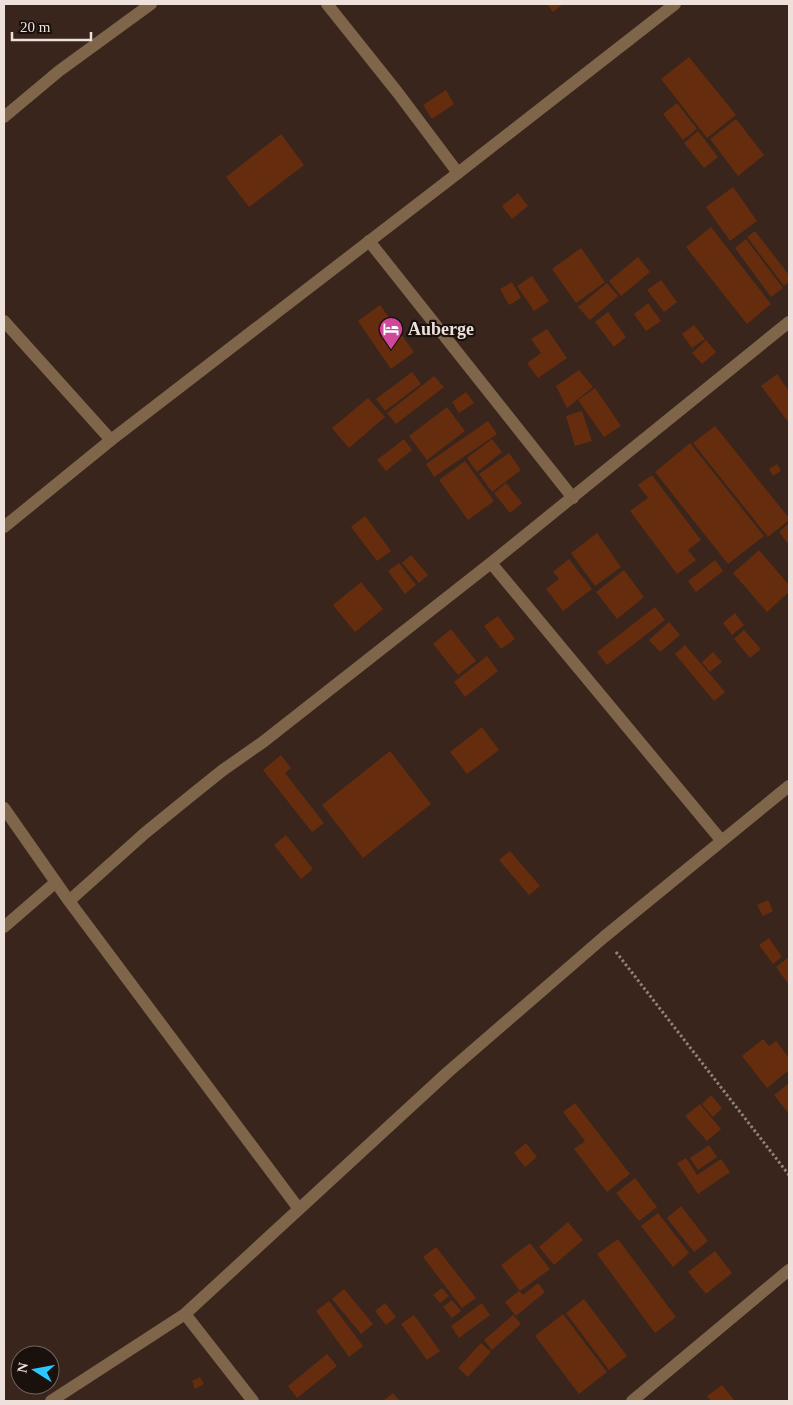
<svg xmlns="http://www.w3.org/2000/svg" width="793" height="1405" viewBox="0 0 793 1405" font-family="'Times New Roman',serif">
  <rect width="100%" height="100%" fill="#39251c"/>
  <path fill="#652d0e" d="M547,4H563L553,12Z
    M689,57L736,115L707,138L661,79Z
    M446,90L454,104L432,119L423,105Z
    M677,103L697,129L683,140L663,114Z
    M736,119L764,155L738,176L710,139Z
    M698,131L718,157L704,168L684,143Z
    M281,134L304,165L249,207L226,177Z
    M733,187L757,221L730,241L706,207Z
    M518,193L528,206L512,219L502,206Z
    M711,227L771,304L747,324L686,247Z
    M755,231L789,275V282L784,286L747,237Z
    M746,239L783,288L771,297L735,248Z
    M581,248L605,282L576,303L552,269Z
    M638,257L650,272L621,296L609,281Z
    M532,276L549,301L534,311L517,286Z
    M661,280L677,302L664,312L647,290Z
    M512,282L521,298L509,305L500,289Z
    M607,283L618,296L590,320L578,307Z
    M648,303L661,321L646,331L634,314Z
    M380,305L414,352L391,369L358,321Z
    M608,312L626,337L614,347L595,322Z
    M694,325L705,339L692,348L682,334Z
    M547,329L567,358L538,378L527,363L541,353L531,339Z
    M706,340L716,352L702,364L692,353Z
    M579,370L593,387L567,408L556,386Z
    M412,372L421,384L385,411L376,399Z
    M777,374L789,391V423L761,386Z
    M434,376L444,387L396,424L387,413Z
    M595,388L621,426L604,437L578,400Z
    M466,392L474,403L459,413L452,402Z
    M368,398L385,417L349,448L332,428Z
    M447,407L465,431L427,460L409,436Z
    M582,411L592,441L575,446L566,416Z
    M488,421L497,434L434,477L426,464Z
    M715,426L789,518V520L768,537L693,443Z
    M404,439L412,450L386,471L377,460Z
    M492,439L502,452L477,472L467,458Z
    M690,443L764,536L728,564L655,472Z
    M509,453L521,470L492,492L479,474Z
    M465,461L494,501L468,520L439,480Z
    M777,464L781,471L773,476L769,469Z
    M652,475L701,540L688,550L696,560L677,574L630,511L648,498L638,485Z
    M506,483L522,503L510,513L494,493Z
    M365,516L391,551L377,561L351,527Z
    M789,523V545L779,532Z
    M597,533L621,567L595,586L571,553Z
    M759,550L789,585V592L767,612L733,573Z
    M411,555L428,575L419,583L402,563Z
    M569,559L592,589L563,611L546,589L559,579L553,572Z
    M715,560L723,571L696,592L688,581Z
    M399,563L416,585L405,594L388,571Z
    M624,570L644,597L617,619L596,592Z
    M361,582L383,609L355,632L333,605Z
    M655,607L665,620L607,665L597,652Z
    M735,613L744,625L732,635L723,623Z
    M498,616L515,639L501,649L484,626Z
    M669,622L680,635L660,652L649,640Z
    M451,629L476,661L458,675L433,644Z
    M744,630L761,649L750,658L734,639Z
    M685,645L725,692L714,701L675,654Z
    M713,652L722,662L710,672L702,662Z
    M487,656L498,671L465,697L454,682Z
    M482,727L499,750L467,774L450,752Z
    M390,751L431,804L363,858L322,805Z
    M281,755L291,768L285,773L324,823L312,832L263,770Z
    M286,835L313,869L301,879L274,845Z
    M510,851L540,886L529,895L499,860Z
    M768,900L773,911L763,916L757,905Z
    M769,938L782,957L773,964L759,945Z
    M789,957V985L776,967Z
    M763,1039L769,1046L776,1041L789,1058V1070L767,1088L742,1056Z
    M789,1083V1114L774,1095Z
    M711,1095L722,1108L713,1117L702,1104Z
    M575,1103L630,1174L607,1192L574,1149L585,1141L563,1112Z
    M700,1104L721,1129L707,1141L685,1116Z
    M526,1143L537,1157L525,1167L514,1153Z
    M709,1145L717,1157L698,1170L690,1158Z
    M686,1158L697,1175L721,1159L730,1172L698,1194L677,1163Z
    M635,1178L657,1207L639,1221L616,1193Z
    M681,1206L708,1241L694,1252L667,1218Z
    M658,1213L689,1253L673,1267L641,1226Z
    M568,1222L583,1240L554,1265L539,1247Z
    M618,1239L676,1317L655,1333L597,1254Z
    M530,1243L550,1269L520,1291L501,1265Z
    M436,1247L476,1298L462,1308L423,1257Z
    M715,1251L732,1273L706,1294L688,1272Z
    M538,1283L545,1292L516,1316L505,1302L519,1291L523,1295Z
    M442,1288L449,1296L440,1303L433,1295Z
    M344,1289L373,1324L361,1334L332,1299Z
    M584,1299L627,1356L609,1370L566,1313Z
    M452,1300L461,1311L452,1318L443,1307Z
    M329,1301L363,1346L349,1357L316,1311Z
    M385,1303L396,1317L386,1325L375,1311Z
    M482,1303L490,1315L459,1338L451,1326Z
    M563,1314L607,1372L579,1394L535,1336Z
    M414,1315L440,1351L427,1360L401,1324Z
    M513,1315L521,1324L492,1350L484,1340Z
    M481,1343L491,1352L468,1377L458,1368Z
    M327,1354L337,1366L297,1398L288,1386Z
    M200,1377L204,1384L195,1389L192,1381Z
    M722,1385L735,1401H711L707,1396Z
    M393,1393L400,1401H383Z"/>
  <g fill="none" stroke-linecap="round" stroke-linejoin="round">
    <path stroke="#93827b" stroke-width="3" stroke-dasharray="2.5 2.5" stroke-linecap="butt" d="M616,952L789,1175"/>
    <path stroke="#7f664b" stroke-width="12" d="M327,4L398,93L458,173
      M4,117L59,71L151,4
      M369,241L573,498
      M4,321L111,440
      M491,563L721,840
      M4,808L69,901L299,1209
      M69,901L145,833L193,794L223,770L263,742L491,563L789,322
      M4,927L56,882
      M185,1314L253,1401
      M51,1401L185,1314L448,1072L604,937L789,786
      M632,1401L789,1270"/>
    <path stroke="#7f664b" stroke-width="12" d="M4,527L111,440L458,173L675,4"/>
  </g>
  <defs>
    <g id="hotel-pin" transform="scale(1.25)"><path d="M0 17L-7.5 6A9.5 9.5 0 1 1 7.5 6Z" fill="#d1479c" stroke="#1a110d"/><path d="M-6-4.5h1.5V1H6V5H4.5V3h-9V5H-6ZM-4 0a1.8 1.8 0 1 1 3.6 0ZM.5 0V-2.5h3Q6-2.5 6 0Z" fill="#fff"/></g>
  </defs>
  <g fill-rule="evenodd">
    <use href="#hotel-pin" x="391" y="329"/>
  </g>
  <g text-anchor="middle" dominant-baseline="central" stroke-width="4.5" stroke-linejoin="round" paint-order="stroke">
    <g font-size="18" font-weight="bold" fill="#eee0da" stroke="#1a110d" text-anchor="start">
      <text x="408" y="329">Auberge</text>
    </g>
  </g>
  <rect width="793" height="1405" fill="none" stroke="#eee0da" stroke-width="10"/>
  <g transform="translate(35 1370) rotate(281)"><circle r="24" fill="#1a110d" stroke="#6f645f"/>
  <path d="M0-4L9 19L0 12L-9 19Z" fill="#29c8ff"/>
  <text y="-8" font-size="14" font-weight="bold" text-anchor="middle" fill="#eee0da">N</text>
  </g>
  <path d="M12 32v8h79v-8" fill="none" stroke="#eee0da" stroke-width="2.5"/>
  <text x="20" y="32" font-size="15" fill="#eee0da" stroke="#1a110d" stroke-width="4" paint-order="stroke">20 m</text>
</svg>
